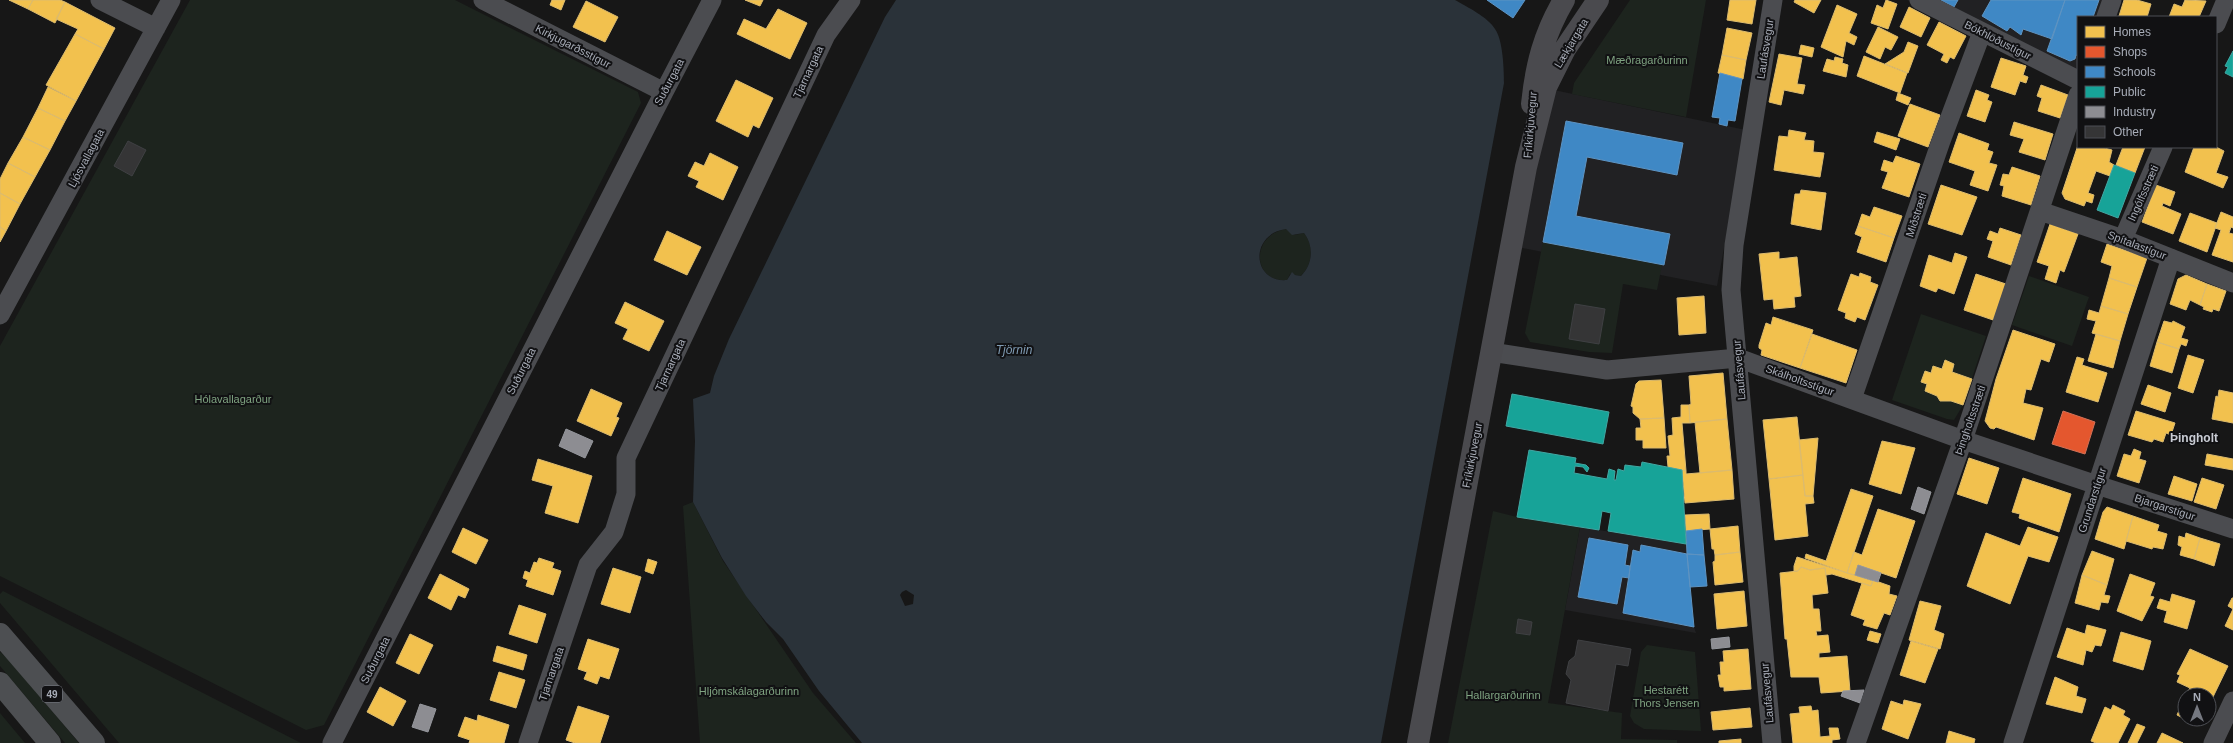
<svg xmlns="http://www.w3.org/2000/svg" width="2233" height="743" viewBox="0 0 2233 743" font-family="Arial,sans-serif">
  <rect width="100%" height="100%" fill="#171717"/>
  <path fill="#212123" d="M1907,0H2108L2102,17H2078V74L1975,35Z
    M1549,89L1746,130L1717,286L1517,247Z
    M1580,527L1686,544L1694,627L1696,633L1565,610Z"/>
  <path fill="#1d241e" d="M190,0H455L638,92L641,103L324,725L306,730L0,576V346Z
    M1630,0H1706L1686,117L1572,94L1574,83Z
    M1286,229L1295,235L1304,233C1314,246 1313,264 1301,276L1290,274L1287,280C1252,283 1250,235 1286,229Z
    M1543,242L1662,265L1657,290L1623,284L1612,353L1589,352L1530,342L1525,333Z
    M2029,276L2089,297L2072,346L2012,325Z
    M1921,314L1986,336L1963,405L1954,420L1947,419L1892,400Z
    M693,502L723,561L813,693L856,743H700L683,506Z
    M1493,511L1517,517L1580,527L1548,703L1622,713L1621,739L1677,740V743H1448Z
    M3,591L301,743H119L0,603V594Z
    M1647,645L1695,652L1701,731L1644,729L1634,723L1630,716L1641,652Z
    M0,652L7,658L79,743H65L0,666Z
    M0,713L25,743H0Z"/>
  <path fill="#2a3239" fill-rule="evenodd" d="M896,0H1455C1467,7 1488,17 1495,29C1503,40 1504,69 1504,83L1381,743H862L819,691L783,639L766,622L746,596L722,558L693,502L695,441L693,399L710,393L714,376L729,339L885,17ZM1286,229L1292,235L1304,233C1314,246 1313,264 1301,276L1295,275L1292,272L1287,280C1252,283 1249,234 1286,229ZM906,590L914,595L913,604L905,606L900,595L902,592Z"/>
  <path fill="#f2c14e" stroke="#dcbb6e" d="M9,0H33L28,9Z
    M33,0H60L65,2L55,23L28,9Z
    M552,0H565L561,10L550,5Z
    M745,0H763L760,6Z
    M1730,0H1756L1752,24L1727,20Z
    M1795,0H1821L1814,13L1794,2Z
    M1886,0L1897,4L1888,29L1871,23L1877,5L1883,8Z
    M2124,0H2137L2151,4L2147,17L2119,16Z
    M2185,0L2206,1L2199,17H2169L2174,4L2182,7Z
    M586,1L618,17L605,42L573,27Z
    M65,2L115,28L104,49L75,34L78,29L56,19Z
    M1837,5L1857,14L1849,33L1857,37L1854,45L1846,41L1843,57L1821,47Z
    M1909,7L1930,18L1921,37L1900,27Z
    M778,9L807,23L790,59L737,34L744,19L766,29Z
    M1939,22L1966,36L1954,59L1950,57L1947,63L1941,60L1944,54L1927,45Z
    M1878,27L1898,37L1891,50L1885,47L1880,59L1866,52Z
    M1727,28L1752,33L1746,60L1722,55Z
    M75,34L104,49L76,101L46,85Z
    M1908,42L1918,46L1908,73L1885,64L1904,52Z
    M1801,45L1814,48L1812,57L1799,54Z
    M1779,54L1802,58L1797,84L1805,85L1803,94L1784,90L1781,105L1769,102Z
    M1722,55L1746,60L1743,79L1718,73Z
    M1864,56L1907,73L1900,93L1857,76Z
    M1835,57L1843,59L1842,63L1848,65L1846,77L1823,71L1827,59L1834,61Z
    M2001,58L2026,66L2023,75L2028,77L2026,83L2020,81L2015,95L1991,87Z
    M736,80L773,98L759,128L753,125L748,137L716,121Z
    M2041,85L2068,95L2060,118L2038,111L2042,98L2037,96Z
    M48,87L76,101L65,121L38,108Z
    M1976,90L1989,95L1987,100L1992,102L1985,122L1967,116Z
    M1898,93L1911,98L1908,105L1896,100Z
    M1910,104L1940,115L1928,147L1898,136Z
    M38,108L65,121L50,150L23,137Z
    M2014,122L2053,134L2045,160L2019,152L2024,139L2010,135Z
    M1789,130L1806,133L1804,140L1814,141L1813,152L1824,153L1820,177L1774,170L1779,136L1788,137Z
    M1877,132L1900,139L1896,150L1874,142Z
    M1959,133L1989,144L1987,150L1993,152L1989,163L1997,165L1988,191L1970,185L1975,171L1949,162Z
    M23,137L50,150L35,177L8,163Z
    M2078,145V147H2101L2112,150L2109,162L2114,165L2110,176L2096,171L2088,193L2094,195L2092,203L2086,201L2084,206L2065,199L2062,193Z
    M2123,147H2145L2135,173L2116,165Z
    M2194,147H2216L2224,151L2216,173L2228,177L2223,188L2185,172Z
    M710,153L738,167L723,200L696,187L699,181L688,176L695,162L704,166Z
    M1896,156L1920,164L1909,197L1882,188L1888,172L1881,170L1884,160L1893,163Z
    M8,163L35,177L20,204L0,193V179Z
    M2012,167L2040,176L2031,205L2002,196L2004,186L2000,185L2003,174L2009,175Z
    M1941,185L1977,197L1962,235L1928,224Z
    M2156,185L2175,192L2170,206L2163,203L2162,206L2181,214L2173,234L2142,222Z
    M1801,190L1826,193L1821,230L1791,224L1795,194H1800Z
    M0,193L20,204L6,231L0,227Z
    M1874,207L1902,216L1894,238L1858,226L1862,214L1870,217Z
    M2221,212L2233,217V228L2231,227L2229,233L2233,234V262L2212,255L2221,230L2215,228Z
    M2190,213L2217,223L2207,252L2179,241Z
    M2050,224L2078,234L2064,272L2060,270L2056,283L2045,279L2049,266L2037,262Z
    M1858,226L1894,238L1886,262L1857,252L1862,237L1855,234Z
    M0,227L6,231L0,242Z
    M2000,228L2021,235L2011,265L1988,257L1993,241L1987,239L1990,231L1998,234Z
    M667,231L701,247L687,275L654,260Z
    M2107,244L2147,258L2137,287L2109,278L2112,266L2101,262Z
    M1779,252V259L1797,257L1801,296L1794,297L1795,307L1774,309L1773,299L1764,300L1759,254Z
    M1955,253L1967,257L1954,294L1938,288L1936,292L1920,286L1929,255L1952,263Z
    M1860,273L1871,277L1870,282L1878,285L1865,320L1857,317L1855,322L1845,318L1846,313L1838,310L1851,274L1859,277Z
    M1976,274L2006,284L1993,320L1964,310Z
    M2186,275L2207,284L2200,305L2190,300L2186,310L2170,304L2178,279Z
    M2109,278L2137,287L2128,314L2101,306Z
    M2207,284L2226,291L2219,311L2213,309L2212,312L2203,309L2204,307L2200,305Z
    M1704,296L1706,333L1679,335L1677,298Z
    M625,302L664,321L649,351L623,339L628,329L615,323Z
    M2101,306L2128,314L2120,341L2092,333L2096,321L2087,319L2089,310L2099,313Z
    M1773,317L1813,330L1800,368L1761,355L1762,350L1759,348V345L1766,323L1771,325Z
    M2164,321L2172,323L2173,321L2185,327L2181,338L2188,340L2186,346L2181,344L2179,349L2157,342Z
    M2013,330L2055,344L2049,362L2041,359L2031,390L2026,389L2023,403L2043,408L2034,440L1996,427L1994,429L1990,428L1985,421L1996,379Z
    M1812,334L1857,350L1846,383L1800,368Z
    M2096,334L2120,341L2113,368L2088,361Z
    M2157,342L2179,349L2172,373L2150,366Z
    M2188,355L2204,360L2193,393L2178,388Z
    M2077,357L2084,359L2082,365L2107,373L2098,402L2066,392Z
    M1945,360L1954,364L1952,372L1972,379L1963,405L1951,401H1940L1937,396L1925,391L1927,384L1921,382L1925,371L1931,373L1933,366L1942,369Z
    M1723,373L1727,419L1690,423L1689,405L1691,404L1689,376Z
    M1661,380L1664,418L1640,419L1633,413V407L1631,406L1636,384L1639,381Z
    M2148,385L2171,393L2165,412L2141,404Z
    M591,389L622,403L616,417L619,418L611,436L577,421Z
    M2219,390L2233,393V423L2212,419L2216,396L2218,397Z
    M1681,405H1689L1690,423H1682L1686,471L1668,467L1667,456H1670L1668,436L1673,435L1672,418L1681,417Z
    M2136,411L2175,423L2171,435L2166,433L2163,442L2154,439L2152,442L2128,435Z
    M1797,417L1803,475L1769,479L1763,420Z
    M1664,418L1666,448H1643V440H1636V428H1641L1640,419Z
    M1727,419L1732,470L1700,473L1695,422Z
    M1818,438L1813,496H1805L1799,440Z
    M1882,441L1915,448L1901,494L1869,484Z
    M2134,449L2141,452L2139,459L2146,461L2139,483L2117,476L2124,454L2131,456Z
    M2207,454L2233,459V470L2205,465Z
    M1969,458L1999,468L1987,504L1957,494Z
    M538,459L592,476L578,523L545,513L553,486L532,480Z
    M1682,470L1686,471V474L1732,470L1734,499L1685,503Z
    M1803,475L1805,496H1813L1814,503L1805,504L1808,536L1775,540L1769,479Z
    M2174,476L2197,484L2192,501L2168,494Z
    M2023,478L2071,494L2059,532L2019,518L2020,514L2012,512Z
    M2202,478L2224,485L2216,509L2194,502Z
    M1851,489L1873,496L1847,573L1805,558L1806,554L1826,561Z
    M2107,507L2133,516L2124,549L2095,539L2103,512Z
    M1878,509L1915,521L1896,578L1858,565L1855,575L1847,573L1854,552L1862,555Z
    M1709,514L1710,529L1686,531L1685,515Z
    M2133,516L2159,525L2157,531L2167,534L2163,549L2153,547L2152,549L2126,541Z
    M1738,526L1740,552L1715,555L1714,549H1712L1710,529Z
    M2028,527L2058,537L2049,562L2028,556L2010,604L1967,586L1986,533L2020,546Z
    M463,528L488,540L476,564L452,552Z
    M2186,533L2200,538L2194,559L2180,555L2182,547L2178,545L2179,536L2185,538Z
    M2200,538L2220,544L2214,566L2194,559Z
    M2092,551L2114,559L2107,585L2082,575Z
    M1740,552L1743,582L1715,585L1713,562L1715,561V555Z
    M1797,557L1873,581L1871,586L1832,574L1826,575L1825,568L1810,570L1801,567L1798,571H1794V566Z
    M539,558L554,563L552,568L561,571L553,595L526,586L528,580L523,578L525,571L530,573L534,562L537,563Z
    M648,559L657,562L653,574L645,571Z
    M1801,567L1810,570L1825,568L1828,593L1812,595L1813,609H1819L1821,631H1816L1817,636L1828,635L1830,652L1819,653V658L1847,656L1850,691L1821,693L1819,677H1791L1787,639H1785L1780,573L1798,571Z
    M613,568L641,577L630,613L601,604Z
    M440,574L469,589L465,598L458,595L451,610L428,598Z
    M2130,574L2155,583L2150,596L2154,597L2142,621L2117,611Z
    M2082,575L2107,585L2104,595L2110,596L2108,603L2101,602L2099,610L2075,603Z
    M1873,580L1890,586L1889,594L1897,596L1890,615L1884,613L1877,629L1863,625L1865,620L1851,615L1862,583L1871,586Z
    M1744,591L1747,626L1717,629L1714,594Z
    M2172,594L2195,601L2187,629L2164,622L2167,611L2157,608L2160,599L2170,602Z
    M2232,598H2233V630L2225,626L2233,609L2228,606Z
    M1920,601L1941,606L1934,630L1944,634L1940,649L1909,640Z
    M519,605L546,614L537,643L509,634Z
    M2087,625L2106,630L2101,646L2095,645L2092,652L2086,650L2083,665L2057,657L2067,628L2085,634Z
    M1870,631L1881,634L1878,643L1867,640Z
    M2121,632L2151,641L2143,670L2113,661Z
    M410,634L433,645L419,674L396,663Z
    M588,639L619,649L609,679L600,676L597,684L584,679L587,672L578,669Z
    M1911,641L1938,649L1925,683L1900,675Z
    M497,646L527,655L523,670L493,661Z
    M1748,649L1751,689L1724,691V687H1720L1718,675H1721L1720,662H1724L1723,651Z
    M2190,649L2228,666L2212,699L2209,695H2205L2177,682L2180,675L2177,674Z
    M499,672L525,680L516,708L490,700Z
    M2055,677L2078,687L2076,696L2086,699L2082,713L2046,704Z
    M380,687L406,701L393,726L367,712Z
    M2190,688L2205,695H2186Z
    M2185,697V719L2177,715Z
    M1904,700L1921,704L1908,739L1882,729L1891,701L1903,705Z
    M2113,705L2125,711L2123,715L2130,719L2118,743H2096L2091,741L2105,707L2111,710Z
    M578,706L609,716L600,743H575L566,740Z
    M1811,706L1812,711L1818,710L1820,737L1830,736L1829,728H1838L1840,739L1832,740V743H1793L1790,714L1800,713L1799,707Z
    M1750,708L1752,727L1713,730L1711,712Z
    M478,715L509,725L504,743H469L470,740L458,736L465,717L477,721Z
    M2186,719H2202L2199,725Z
    M2137,724L2145,727L2137,743H2128Z
    M1949,731L1975,739L1974,743H1946Z
    M2162,733L2183,743H2157Z
    M1741,739V743H1719V741Z"/>
  <path fill="#e4572e" stroke="#d27157" d="M2063,411L2095,422L2085,454L2052,444Z"/>
  <path fill="#3f88c5" stroke="#5e93c1" d="M1487,0H1525L1513,18Z
    M1941,0H1958L1954,7Z
    M1991,0H2065L2052,39L2023,29L2021,35L2010,27L2007,31L1982,16Z
    M2065,0H2099L2093,17H2078V56L2076,55L2075,59L2070,61L2047,51Z
    M1720,73L1742,79L1735,121L1728,120L1727,126L1719,124L1720,118L1712,117Z
    M1566,121L1683,143L1677,175L1587,157L1576,216L1670,234L1664,265L1543,242Z
    M1702,529L1704,555L1687,554L1686,531Z
    M1589,538L1628,545L1625,565L1630,566L1629,578L1622,577L1617,604L1578,597Z
    M1641,545L1687,554L1694,627L1623,613L1633,550L1640,552Z
    M1687,554L1704,555L1707,586L1690,587Z"/>
  <path fill="#17a398" stroke="#42a6a2" d="M2233,51V77L2225,73L2228,67L2225,66Z
    M2114,165L2135,173L2118,218L2097,210Z
    M1512,394L1609,412L1603,444L1506,426Z
    M1529,450L1576,458L1575,463L1586,465L1589,468L1587,472L1583,467L1575,466L1574,473L1607,479L1609,469L1615,471L1614,480H1616L1618,469L1624,471L1625,465L1641,467L1642,462L1682,470L1686,544L1608,531L1611,513L1602,511L1599,530L1517,517Z"/>
  <path fill="#8d8d92" stroke="#95979d" d="M566,429L593,441L585,458L559,446Z
    M1918,487L1931,492L1924,514L1911,509Z
    M1858,565L1881,573L1878,582L1855,575Z
    M1729,637L1730,647L1712,649L1711,639Z
    M1864,690L1860,703L1841,696L1843,691Z
    M420,704L436,709L428,732L412,727Z"/>
  <path fill="#353536" stroke="#3f4043" d="M128,141L146,150L132,176L114,166Z
    M1575,304L1605,309L1599,344L1569,339Z
    M1518,619L1532,622L1530,635L1516,633Z
    M1578,640L1631,649L1628,666L1616,664L1608,711L1566,703L1571,680L1566,674L1569,661L1575,656Z"/>
  <g fill="none" stroke-linecap="round" stroke-linejoin="round">
    <path stroke="#4b4c50" stroke-width="19" d="M100,0L156,28
      M483,0L664,92
      M1919,0L2078,80
      M2106,17L2112,0
      M2216,24L2226,0
      M2040,211L2123,239L2233,283
      M2123,239L2163,147
      M0,315L171,0
      M1491,352L1607,370L1738,358L1963,440L2097,485L2233,529
      M1852,399L1941,141L1982,32
      M332,743L664,92L712,0
      M528,743L588,565L614,532L626,494V458L826,35L851,0
      M1772,743L1731,290L1734,245L1773,0
      M1856,743L1963,440L2078,95
      M2013,743L2171,258
      M2213,743L2233,701"/>
    <path stroke="#4a4a4e" stroke-width="22" d="M1532,104C1536,65 1544,34 1564,0
      M1418,743L1526,167L1546,87L1565,49L1598,0"/>
    <path stroke="#4d4f52" stroke-width="22" d="M0,634L94,743
      M0,683L50,743"/>
  </g>
  <g text-anchor="middle" dominant-baseline="central" stroke-width="4" stroke-linejoin="round" paint-order="stroke">
    <rect fill="#111113" stroke="#7b7e86" stroke-width="1" x="42" y="686" width="20" height="16" rx="3"/>
    <g font-size="10" font-weight="bold" fill="#a8adb8">
      <text x="52" y="694">49</text>
    </g>
    <g font-size="11" fill="#a8adb8" stroke="#111113">
      <text transform="translate(1998 40) rotate(27)">Bókhlöðustígur</text>
      <text transform="translate(1571 43) rotate(-59)">Lækjargata</text>
      <text transform="translate(573 46) rotate(27)">Kirkjugarðsstígur</text>
      <text transform="translate(1765 49) rotate(-81)">Laufásvegur</text>
      <text transform="translate(808 72) rotate(-65)">Tjarnargata</text>
      <text transform="translate(669 82) rotate(-62)">Suðurgata</text>
      <text transform="translate(1530 125) rotate(-85)">Fríkirkjuvegur</text>
      <text transform="translate(86 158) rotate(-62)">Ljósvallagata</text>
      <text transform="translate(2143 193) rotate(-66)">Ingólfsstræti</text>
      <text transform="translate(1916 215) rotate(-72)">Miðstræti</text>
      <text transform="translate(2137 245) rotate(21)">Spítalastígur</text>
      <text transform="translate(670 365) rotate(-65)">Tjarnargata</text>
      <text transform="translate(1739 370) rotate(-95)">Laufásvegur</text>
      <text transform="translate(521 371) rotate(-63)">Suðurgata</text>
      <text transform="translate(1800 380) rotate(20)">Skálholtsstígur</text>
      <text transform="translate(1970 420) rotate(-71)">Þingholtsstræti</text>
      <text transform="translate(1472 455) rotate(-79)">Fríkirkjuvegur</text>
      <text transform="translate(2092 500) rotate(-72)">Grundarstígur</text>
      <text transform="translate(2165 507) rotate(18)">Bjargarstígur</text>
      <text transform="translate(375 660) rotate(-63)">Suðurgata</text>
      <text transform="translate(551 674) rotate(-71)">Tjarnargata</text>
      <text transform="translate(1767 693) rotate(-95)">Laufásvegur</text>
    </g>
    <g font-size="11" fill="#7fa381" stroke="#111113">
      <text x="1647" y="60">Mæðragarðurinn</text>
      <text x="233" y="399">Hólavallagarður</text>
      <text x="1666" y="690">Hestarétt<tspan x="1666" dy="13">Thors Jensen</tspan></text>
      <text x="749" y="691">Hljómskálagarðurinn</text>
      <text x="1503" y="695">Hallargarðurinn</text>
    </g>
    <g font-size="12" font-style="italic" fill="#7f9bb3" stroke="#111113">
      <text x="1014" y="350">Tjörnin</text>
    </g>
    <g font-size="12" font-weight="bold" fill="#c9ccd4" stroke="#111113">
      <text x="2194" y="438">Þingholt</text>
    </g>
  </g>
  <rect x="2077" y="16" width="140" height="132" fill="#111113" stroke="#4d4f55"/>
  <rect x="2085" y="26" width="20" height="12" fill="#f2c14e" stroke="#4d4f55"/>
  <text x="2113" y="36" font-size="12" fill="#a8adb8">Homes</text>
  <rect x="2085" y="46" width="20" height="12" fill="#e4572e" stroke="#4d4f55"/>
  <text x="2113" y="56" font-size="12" fill="#a8adb8">Shops</text>
  <rect x="2085" y="66" width="20" height="12" fill="#3f88c5" stroke="#4d4f55"/>
  <text x="2113" y="76" font-size="12" fill="#a8adb8">Schools</text>
  <rect x="2085" y="86" width="20" height="12" fill="#17a398" stroke="#4d4f55"/>
  <text x="2113" y="96" font-size="12" fill="#a8adb8">Public</text>
  <rect x="2085" y="106" width="20" height="12" fill="#8d8d92" stroke="#4d4f55"/>
  <text x="2113" y="116" font-size="12" fill="#a8adb8">Industry</text>
  <rect x="2085" y="126" width="20" height="12" fill="#353536" stroke="#4d4f55"/>
  <text x="2113" y="136" font-size="12" fill="#a8adb8">Other</text>
  <g transform="translate(2197 707)"><circle r="19" fill="#111113" stroke="#4d4f55"/>
  <path d="M0-3L7 15L0 10L-7 15Z" fill="#757880"/>
  <text y="-6" font-size="11" font-weight="bold" text-anchor="middle" fill="#a8adb8">N</text>
  </g>
</svg>
